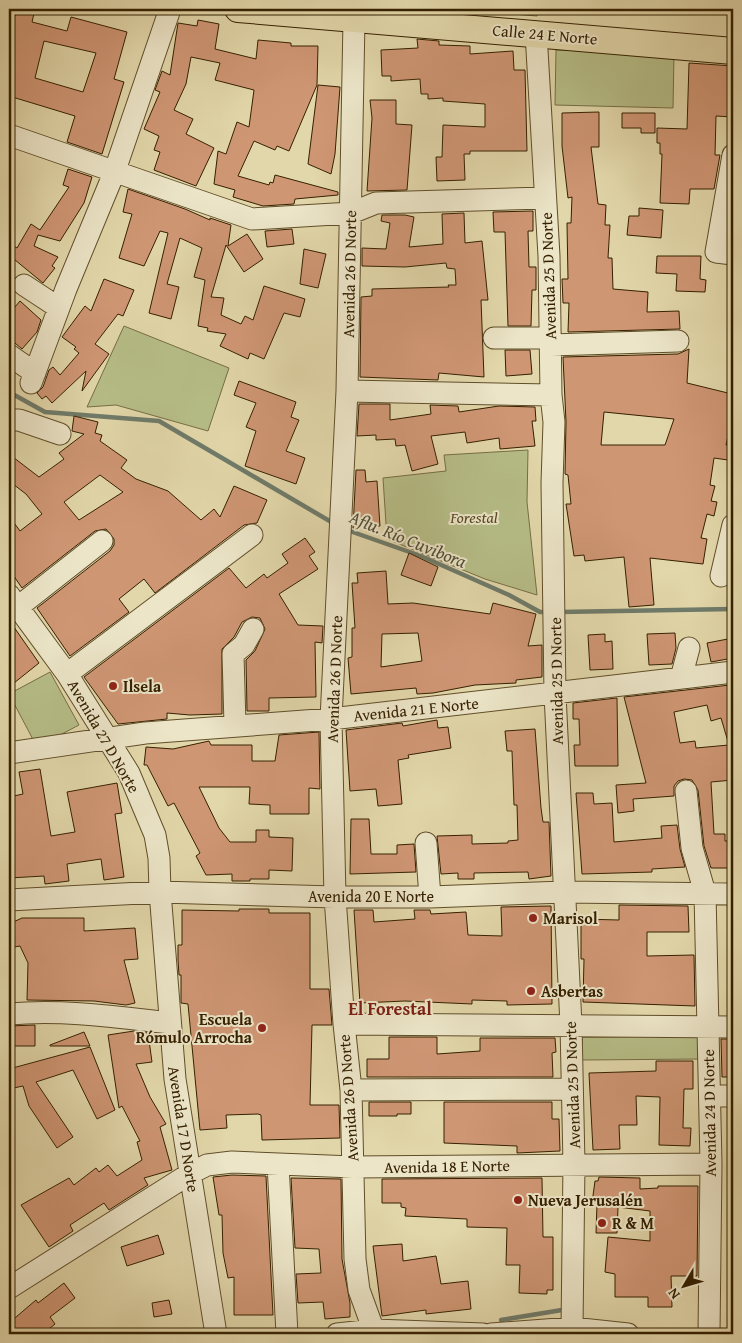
<svg xmlns="http://www.w3.org/2000/svg" width="742" height="1343" viewBox="0 0 742 1343" font-family="'Gentium Book Plus',serif">
  <rect width="100%" height="100%" fill="#e2d7aa"/>
  <filter id="stains"><feTurbulence type="fractalNoise" baseFrequency=".004" numOctaves="4"/><feColorMatrix values="0 0 0 0 .2 0 0 0 0 .09 0 0 0 0 .02 0 0 0 .5 -.17"/></filter>
  <radialGradient id="worn" r=".72"><stop offset=".6" stop-color="#630" stop-opacity="0"/><stop offset="1" stop-color="#630" stop-opacity=".3"/></radialGradient>
  <path fill="#b6bd87" stroke="#766e44" d="M453,9H538L537,16Z
    M556,50L674,54L673,108L555,105Z
    M124,326L229,368L208,431L116,405L87,407Z
    M528,450L527,502L537,595L485,579L387,539L383,478L446,471L444,455Z
    M50,672L79,725L37,747L9,694Z
    M702,1031V1059L582,1060V1032Z"/>
  <g fill="none" stroke-linecap="round" stroke-linejoin="round">
    <path stroke="#6f7b6a" stroke-width="4.5" d="M9,392L45,412L159,421L333,523
      M347,530L421,556L509,595L540,612H547
      M560,612L733,609
      M501,1320L562,1310"/>
  </g>
  <path fill="#cf9674" stroke="#352000" fill-rule="evenodd" d="M17,9H35L32,22L67,31L71,17L127,32L114,79L124,82L102,154L67,142L75,116L9,96V23L11,15L15,16ZM44,41L96,53L83,92L35,78Z
    M198,20L219,24L215,49L256,59L258,40L291,43V46H318L317,85L289,151L277,146L275,150L254,141L238,176L269,185L270,182L273,183L275,175L338,192V195L295,199L294,204L263,206L233,197L235,190L214,184L218,151L226,154L237,122L249,127L254,90L215,80L220,63L191,57L186,84L174,110L193,119L186,134L214,148L196,186L154,170L160,152L154,150L159,136L144,129L160,92L155,90L162,71L170,75L178,23L197,26Z
    M417,39L439,41V45L470,46V54L513,51L514,70H525L527,151H470V154H464L465,180L437,181L436,157H442L443,125L485,127V104L443,101V98L428,99V94H421L420,79L391,81V76H382L381,50L418,48Z
    M689,63L733,66V117L716,116L715,155H720L714,189H690L689,204L660,203L662,154H660V143H657V128L687,129Z
    M318,85L340,87L335,154L331,174L308,164Z
    M370,100H396V124L412,125L407,190L367,191L372,118Z
    M599,112V147H591L598,204L606,205L605,225H610L608,258H612L613,289L648,292L647,312L679,311L680,329L568,332L569,303H563L562,279H568L567,223H571L572,197L568,198L562,146V113Z
    M622,113H655V133H641V128H622Z
    M68,169L92,177L84,203L60,241L38,235L34,246L58,257L52,266L55,268L43,283L9,255V243L17,248L31,224L40,230L69,187L63,185Z
    M128,189L185,209L210,220V218L231,225L228,246L247,234L263,259L244,272L226,245L211,297L224,298L221,315L241,324L245,316L253,320L264,286L305,299L300,317L284,313L264,359L250,353L248,359L220,346L226,334L207,331L208,328L198,326L205,280L194,277L202,248L180,238L167,284L179,287L171,319L149,313L168,233L160,231L144,266L119,258L132,214L123,212Z
    M639,208L663,210L661,238L627,235L629,216H639Z
    M533,211V231H528L529,267H536V290H532L531,326H508L505,232H494L493,212Z
    M464,213L465,243L482,241L488,300H481L484,377L439,373L438,380L360,377L361,297L372,296V289L449,287L448,285H456L455,269L447,268L446,263L405,267L362,266V248L386,249L390,223L381,221L382,215H405L414,217L409,247L443,244L442,214Z
    M292,229L294,244L267,247L265,231Z
    M304,249L326,254L318,288L300,284Z
    M657,256H701L700,279L706,280L705,292L676,291L677,274L656,273Z
    M104,279L134,290L123,316L118,314L95,344L109,354L82,391L86,371L52,403L46,396L42,399L37,393L43,387L49,370L53,367L60,375L79,353L74,349L76,347L62,337L85,306L91,311Z
    M20,301L41,320L37,332L22,349L9,338V314Z
    M689,349L687,383L732,394L730,400L733,401V414L726,445L731,446L728,460L714,458L710,485L715,486L711,501L717,502L714,516L707,514L701,538L707,539L703,564L650,558L654,605L629,607L624,557L585,561L584,555L574,556L566,504H571L568,475L565,474L566,422L563,357L678,354ZM604,412L674,419L665,445H601Z
    M530,350L532,374L506,376L505,350Z
    M239,381L296,402L291,417L299,420L286,451L305,458L296,484L245,466L256,431L246,427L256,403L234,395Z
    M359,404H390V420L431,414L430,405L458,406L459,412L499,406L535,407L536,421H532L535,446L500,449L499,438L467,443L465,432L431,436L438,464L412,471L405,445L396,446L395,439L376,440V435L357,436Z
    M74,416L98,422L95,433L102,435L100,441L127,460L121,468L136,479L168,491L201,520L214,509L220,517L234,486L267,500L257,523L244,525L155,593L144,579L119,599L129,612L70,656L37,608L110,551L114,545V539L106,529L95,531L22,588L9,569V516L20,531L42,514L26,494L9,481V454L39,477L64,459L59,453L84,434L72,431ZM100,475L123,492L79,520L64,502Z
    M356,470H365L366,482L377,481L380,526L353,528Z
    M305,538L315,552L309,556L318,569L279,594L298,625L323,626L322,643L315,642L316,697L269,698V711H247L246,660L255,651L265,629L260,618L252,617L242,622L234,637L222,649V714L190,715L167,713V719L118,724L84,677L229,568L246,588L264,574L267,578L288,563L282,554Z
    M409,553L438,567L431,586L401,575Z
    M386,571L388,604L413,603L490,614L493,603L536,614L528,646L542,645V677L516,680V683L475,685L433,693L417,694L416,688L351,694L348,658L352,657V628H355L352,583H358L357,573ZM418,633L422,661L381,667L382,634Z
    M9,620L39,663L9,687Z
    M675,633L676,648L672,664L649,665L647,634Z
    M605,634V642L612,641L613,669L590,670L588,635Z
    M733,638V658L711,662L707,643Z
    M730,685L733,700V780L711,782L714,834H725V841H733V868H711L704,846L698,790L692,780L684,779L678,781L674,786V796L633,799L634,811L618,813L616,785L646,783L624,697ZM707,705L711,721L721,718L729,745L696,748L695,741L680,743L674,712Z
    M617,698L618,766H575L574,745H580L579,719H573V703Z
    M437,720L438,728L448,727L451,748L408,755L409,758L398,760L402,804L378,806L376,789L350,791L346,730L402,723L403,726Z
    M535,729L541,808L543,822H549L551,876L529,879L528,872L474,873V879H458V873L441,874L437,836L472,835V844L508,843V841L518,840L517,805H514L512,751H507L505,731Z
    M319,732L320,789L309,788V814H270V805L249,804L250,787H199L219,828L230,842H256V830H269V837L293,838L292,871L269,870V879H250V881H232V874L206,875L196,856L200,853L174,803L168,806L147,765H144L146,747L173,749L209,741L211,745H252V761H275L279,735Z
    M40,769L51,836L75,832L67,792L117,783L122,813L115,814L124,877L104,880L101,859L67,864L69,881L45,884L44,876L9,878V797L23,794L19,772Z
    M576,793H593L594,804L612,803L614,842L662,838L661,826L677,825L680,849L685,867L652,869V872L582,874Z
    M351,819H369L371,854H397V845L414,844L416,872L350,874Z
    M619,905L688,906L689,932H647V956L694,955L695,1006L583,1002L584,959H581V919L619,920Z
    M551,906L552,1004L507,1005V1001L472,1000V1004L405,1001L360,1003L354,910H373L374,922L415,919L414,910H430L431,914L466,912L468,935L502,936L501,907Z
    M239,909H269V913H310V989H329L332,1025H312L310,1105H339L340,1138L262,1140L261,1115L258,1114L226,1115L227,1128L200,1130L188,1004L181,1003V975H179L178,960V945H182V910L239,911Z
    M22,918H84V931L135,928L138,959L124,960L135,1003L126,1005L94,1001L27,1000L28,963L20,946L9,948V924Z
    M35,1025V1046H9V1026Z
    M134,1031L148,1033L152,1062L136,1064L150,1097L166,1124L160,1127L172,1170L144,1178L148,1185L109,1210L104,1203L70,1225L73,1231L49,1247L21,1205L69,1178L74,1185L96,1168L99,1172L108,1165L117,1176L142,1160L137,1142L140,1141L122,1106L119,1108L108,1035Z
    M84,1032L90,1046H50V1045Z
    M389,1037H437V1054L480,1051V1038H555L556,1052L552,1053L553,1077H367V1059H389Z
    M721,1039H733V1077H722Z
    M90,1047L115,1110L97,1119L73,1070L36,1082L73,1137L57,1148L29,1106L23,1086L9,1089V1069Z
    M656,1061H693V1089H684L683,1128H691L690,1146L659,1145L660,1097L636,1096L637,1125H619L620,1149L593,1150L589,1073L656,1071Z
    M369,1102H411V1114H397V1116H369Z
    M444,1102H552V1119H559L560,1151L517,1153V1146L444,1143Z
    M232,1175L266,1176L273,1315H234V1277L228,1278L223,1253L222,1215H219L213,1177Z
    M599,1177L640,1178V1189L658,1188V1186H698L697,1276H671L672,1307H648V1297H615V1274L605,1272L608,1237L650,1241V1211L618,1207L617,1233H596L597,1204L592,1203L595,1181H598Z
    M291,1178L341,1179L342,1259L350,1303V1317L325,1319L323,1302L298,1303L296,1274L321,1273L319,1249L295,1248Z
    M542,1178L543,1237H553V1290H547V1294L519,1293L520,1265H506L507,1228L467,1227V1219L405,1216L406,1208L401,1207V1203H382V1179Z
    M158,1235L164,1254L127,1266L121,1247Z
    M402,1244L403,1261L436,1256L441,1284L468,1281L471,1309L426,1314V1310L382,1316L373,1246Z
    M64,1283L75,1298L50,1317L55,1324L43,1334H9V1323L36,1300L38,1303Z
    M169,1300L172,1314L154,1317L152,1303Z"/>
  <g fill="none" stroke-linecap="round" stroke-linejoin="round">
    <g stroke="#604e2a" stroke-width="23">
      <path id="minor" d="M354,20L347,391L331,719L335,897L344,1024L351,1090L355,1259L359,1290L375,1334
        M536,33L549,256L551,395L554,422L552,483L555,694L571,1025L574,1164L572,1328
        M9,135L252,219L351,213L376,203L545,198
        M733,155L716,252L733,254
        M24,285L59,308
        M494,338H551
        M551,345L678,341
        M9,355L35,373
        M31,383L66,289L114,173L170,9
        M347,391L551,395
        M9,420H19L60,434
        M721,576L733,525
        M9,595L67,674L129,773L155,835L159,858L160,892L175,1079L216,1334
        M18,607L102,541
        M67,674L252,535
        M681,678L689,648
        M235,725L233,654L244,645L253,629
        M9,753L145,733L331,719L733,672
        M686,791L692,848L705,893L711,1164L709,1334
        M426,843L430,897
        M9,900L160,892L335,897H430L564,892L733,894
        M9,1014C62,1009 117,1017 170,1023
        M344,1024L733,1027
        M351,1090L572,1089
        M710,1096H733
        M278,1164L287,1334
        M9,1288L191,1173L207,1165L232,1162L353,1167L711,1164
        M337,1334L374,1330L483,1334
        M491,1334L572,1328L628,1334"/>
    </g>
    <g stroke="#352000" stroke-width="28">
      <path id="major" d="M238,9L733,51"/>
    </g>
    <use href="#minor" stroke="#ece5c8" stroke-width="21"/>
    <use href="#major" stroke="#e2d7aa" stroke-width="26"/>
  </g>
  <g fill="#8f2418" stroke="#ece5c8" stroke-width="2">
    <circle cx="113" cy="686" r="5"/>
    <circle cx="533" cy="918" r="5"/>
    <circle cx="531" cy="991" r="5"/>
    <circle cx="262" cy="1028" r="5"/>
    <circle cx="518" cy="1200" r="5"/>
    <circle cx="602" cy="1223" r="5"/>
  </g>
  <g text-anchor="middle" dominant-baseline="central" stroke-width="4" stroke-linejoin="round" paint-order="stroke">
    <g font-size="16" fill="#352000" stroke="#ece5c8">
      <text transform="translate(545 34) rotate(5)">Calle 24 E Norte</text>
      <text transform="translate(349 274) rotate(-89)">Avenida 26 D Norte</text>
      <text transform="translate(548 276) rotate(-92)">Avenida 25 D Norte</text>
      <text transform="translate(334 679) rotate(-88)">Avenida 26 D Norte</text>
      <text transform="translate(556 681) rotate(-91)">Avenida 25 D Norte</text>
      <text transform="translate(416 709) rotate(-6)">Avenida 21 E Norte</text>
      <text transform="translate(104 736) rotate(60)">Avenida 27 D Norte</text>
      <text x="371" y="896">Avenida 20 E Norte</text>
      <text transform="translate(572 1085) rotate(-92)">Avenida 25 D Norte</text>
      <text transform="translate(348 1098) rotate(-94)">Avenida 26 D Norte</text>
      <text transform="translate(709 1113) rotate(-91)">Avenida 24 D Norte</text>
      <text transform="translate(184 1129) rotate(81)">Avenida 17 D Norte</text>
      <text transform="translate(447 1166) rotate(-1)">Avenida 18 E Norte</text>
    </g>
    <g font-size="16" font-style="italic" fill="#554722" stroke="#ece5c8">
      <text x="474" y="517">Forestal</text>
    </g>
    <g font-size="16" font-weight="bold" fill="#352000" stroke="#ece5c8" text-anchor="start">
      <text x="123" y="686">Ilsela</text>
      <text x="543" y="918">Marisol</text>
      <text x="541" y="991">Asbertas</text>
      <text x="252" y="1019" text-anchor="end">Escuela<tspan x="252" dy="18">Rómulo Arrocha</tspan></text>
      <text x="528" y="1200">Nueva Jerusalén</text>
      <text x="612" y="1223">R &amp; M</text>
    </g>
    <g font-size="18" font-style="italic" fill="#524e35" stroke="#ece5c8">
      <text transform="translate(408 539) rotate(22)">Aflu. Río Cuvibora</text>
    </g>
    <g font-size="18" font-weight="bold" fill="#7a1f14" stroke="#ece5c8">
      <text x="390" y="1008">El Forestal</text>
    </g>
  </g>
  <rect width="742" height="1343" fill="none" stroke="#e2d7aa" stroke-width="30"/>
  <rect x="10" y="10" width="722" height="1323" fill="none" stroke="#352000" stroke-width="2.5"/>
  <rect x="15" y="15" width="712" height="1313" fill="none" stroke="#352000"/>
  <g transform="translate(684 1286) rotate(232)" stroke="#ece5c8" stroke-width="4" paint-order="stroke">
  <path d="M0-4L9 19L0 12L-9 19Z" fill="#352000"/>
  <text y="-8" font-size="14" font-weight="bold" text-anchor="middle" fill="#352000">N</text>
  </g>
  <rect width="100%" height="100%" filter="url(#stains)"/>
  <rect width="100%" height="100%" fill="url(#worn)"/>
</svg>
